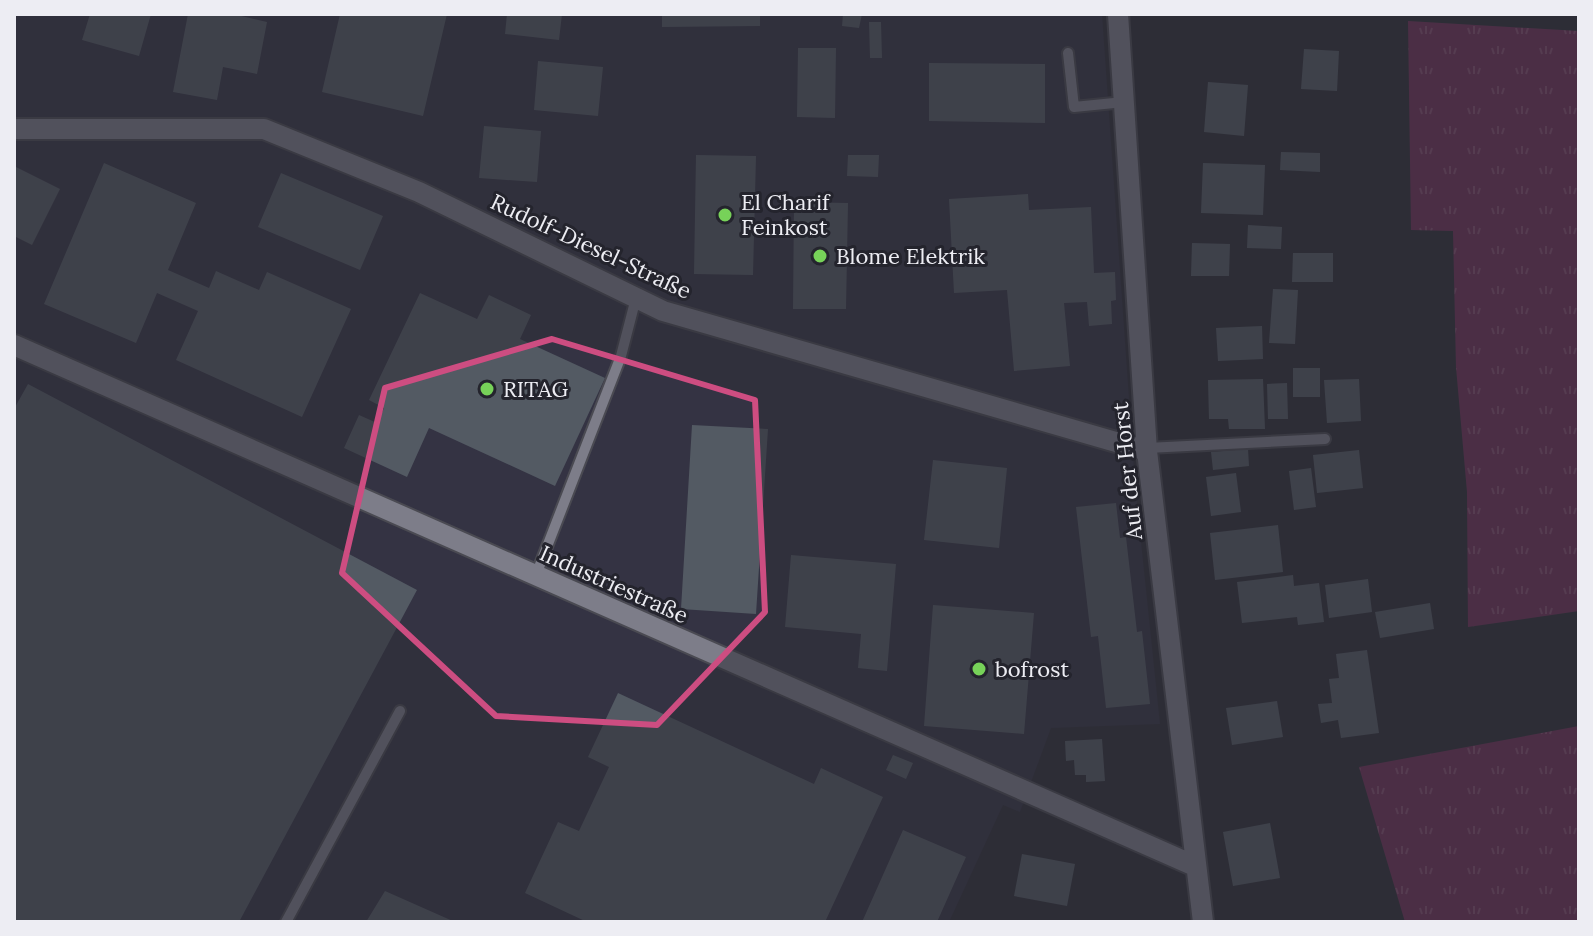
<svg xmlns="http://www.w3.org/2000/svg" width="1593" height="936" viewBox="0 0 1593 936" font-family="Lora,serif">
  <defs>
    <pattern id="grass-tufts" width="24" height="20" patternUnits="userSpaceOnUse" patternTransform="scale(2)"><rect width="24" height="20" fill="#703058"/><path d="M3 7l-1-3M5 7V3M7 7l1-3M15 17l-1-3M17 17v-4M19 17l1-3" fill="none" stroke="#854e70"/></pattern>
  </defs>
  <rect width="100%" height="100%" fill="#2e2e37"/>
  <path fill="#343343" d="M14,14H1102L1135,484L1160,724L1051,728L1020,812L1003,805L949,922H14Z"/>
  <path fill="url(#grass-tufts)" d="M1408,21L1579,31V611L1468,627L1467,492L1456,367L1453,231L1411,230Z
    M1579,726V922H1405L1359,767Z"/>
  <path fill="#535a63" d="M90,14H151L139,56L82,40Z
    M188,14H233L267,22L257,74L223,67L217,100L173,92Z
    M340,14H447L423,116L322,92Z
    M507,14H562L559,40L505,34Z
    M662,14H760V26L662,27Z
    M843,14H862L859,28L842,26Z
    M869,22H881L882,58H870Z
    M798,48H836L835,118L797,117Z
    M1304,49L1339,51L1337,91L1301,89Z
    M538,61L603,67L598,116L534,110Z
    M929,63L1045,64V123L929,121Z
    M1208,82L1248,85L1244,136L1204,132Z
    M484,126L541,131L537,182L479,178Z
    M1281,152L1320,153V172L1280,170Z
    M696,155L756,156L753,275L694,274Z
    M848,155H879L878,177L847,176Z
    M104,163L196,203L168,270L209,288L216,271L259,290L267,272L351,309L302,417L176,360L198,311L157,293L136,343L44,304Z
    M1203,163L1265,165L1263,215L1201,213Z
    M14,166L60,189L32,245L14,236Z
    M281,173L383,216L360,270L258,227Z
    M1028,194L1029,210L1091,207L1094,273L1115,272L1116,300L1111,301L1112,324L1089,326L1087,302L1064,303L1070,366L1014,371L1007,290L954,293L949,199Z
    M794,202L848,203L846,309H793Z
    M1248,225L1282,227L1281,249L1247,248Z
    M1192,243L1230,244L1229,276H1191Z
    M1293,253H1333V282H1292Z
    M1273,289L1298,290L1295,344L1269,343Z
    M420,293L477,319L489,295L531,315L520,339L605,378L555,486L429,428L407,477L344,448L359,415L377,423L384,408L369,400Z
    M1262,326L1263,359L1218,361L1216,328Z
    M1293,368H1320V397H1293Z
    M1263,379L1265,429H1229L1228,419H1209L1208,380Z
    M1359,379L1361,421L1327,423L1324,380Z
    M1287,383L1288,419H1268L1267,384Z
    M28,384L417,590L239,922H14V409Z
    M692,425L768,429L756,614L681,609Z
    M1248,449L1249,466L1213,470L1211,452Z
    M1359,450L1363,488L1317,493L1313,455Z
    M933,460L1007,468L999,548L924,540Z
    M1311,468L1316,507L1294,510L1289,471Z
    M1236,473L1241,512L1211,516L1206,477Z
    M1116,503L1120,538L1126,537L1137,632L1142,631L1150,704L1106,708L1098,636L1091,637L1076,507Z
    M1278,525L1283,572L1215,580L1210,533Z
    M791,555L896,564L887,671L858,668L861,634L785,627Z
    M1293,575L1294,586L1319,583L1324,622L1298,625L1297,617L1242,623L1237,582Z
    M1368,579L1372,612L1329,618L1325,585Z
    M1430,603L1434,629L1380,638L1375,612Z
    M933,605L1034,613L1024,734L924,726Z
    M1367,650L1379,733L1341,738L1338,720L1321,723L1318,704L1332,703L1329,679L1339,678L1336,654Z
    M618,693L814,784L821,768L883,797L825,922H587L525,893L558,822L579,831L609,767L588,757Z
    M1277,701L1283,737L1232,745L1226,708Z
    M1102,739L1105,781L1086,782V775H1075L1074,760L1066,761L1065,741Z
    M893,755L913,763L906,779L886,770Z
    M1270,823L1280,878L1233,886L1223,832Z
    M903,830L966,857L937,922H862Z
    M1022,854L1075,864L1067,906L1014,896Z
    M385,891L455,922H366Z"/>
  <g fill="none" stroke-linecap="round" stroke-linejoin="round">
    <g stroke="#4a4a52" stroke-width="14">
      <path id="service" d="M1068,53L1074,107L1124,102
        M1147,448L1325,439
        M536,575L621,356L636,298
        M286,922L400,711"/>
    </g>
    <g stroke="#4a4a52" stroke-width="24">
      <path id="minor" d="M1118,14L1147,451L1203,922
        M14,129H264L419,192L663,311L1147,451
        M14,345L1195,866"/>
    </g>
    <use href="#service" stroke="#7d7d89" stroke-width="10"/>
    <use href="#minor" stroke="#7d7d89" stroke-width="20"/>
  </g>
  <path d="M0 0H1593V936H0ZM552,339L755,400L765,612L657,725L496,716L342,573L385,388Z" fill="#2e2e37" fill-opacity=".55" fill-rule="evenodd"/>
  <path fill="none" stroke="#cd4d81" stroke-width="6" stroke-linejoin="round" d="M552,339L755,400L765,612L657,725L496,716L342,573L385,388Z"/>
  <g fill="#77d259" stroke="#24242d" stroke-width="3">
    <circle cx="725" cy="215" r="8"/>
    <circle cx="820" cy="256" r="8"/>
    <circle cx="487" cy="389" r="8"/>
    <circle cx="979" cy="669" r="8"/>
  </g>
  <g text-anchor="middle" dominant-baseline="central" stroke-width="6" stroke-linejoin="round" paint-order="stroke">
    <g font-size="22" fill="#ededf3" stroke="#24242d" text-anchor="start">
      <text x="741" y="202">El Charif<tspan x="741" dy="25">Feinkost</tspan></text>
      <text x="836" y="256">Blome Elektrik</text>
      <text x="503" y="389">RITAG</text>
      <text x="995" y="669">bofrost</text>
    </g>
    <g font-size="22" fill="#ededf3" stroke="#24242d">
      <text transform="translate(591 246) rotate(25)">Rudolf-Diesel-Straße</text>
      <text transform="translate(1127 471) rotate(-96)">Auf der Horst</text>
      <text transform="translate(614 584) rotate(24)">Industriestraße</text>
    </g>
  </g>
  <rect width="1593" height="936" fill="none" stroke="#ededf3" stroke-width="32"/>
</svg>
